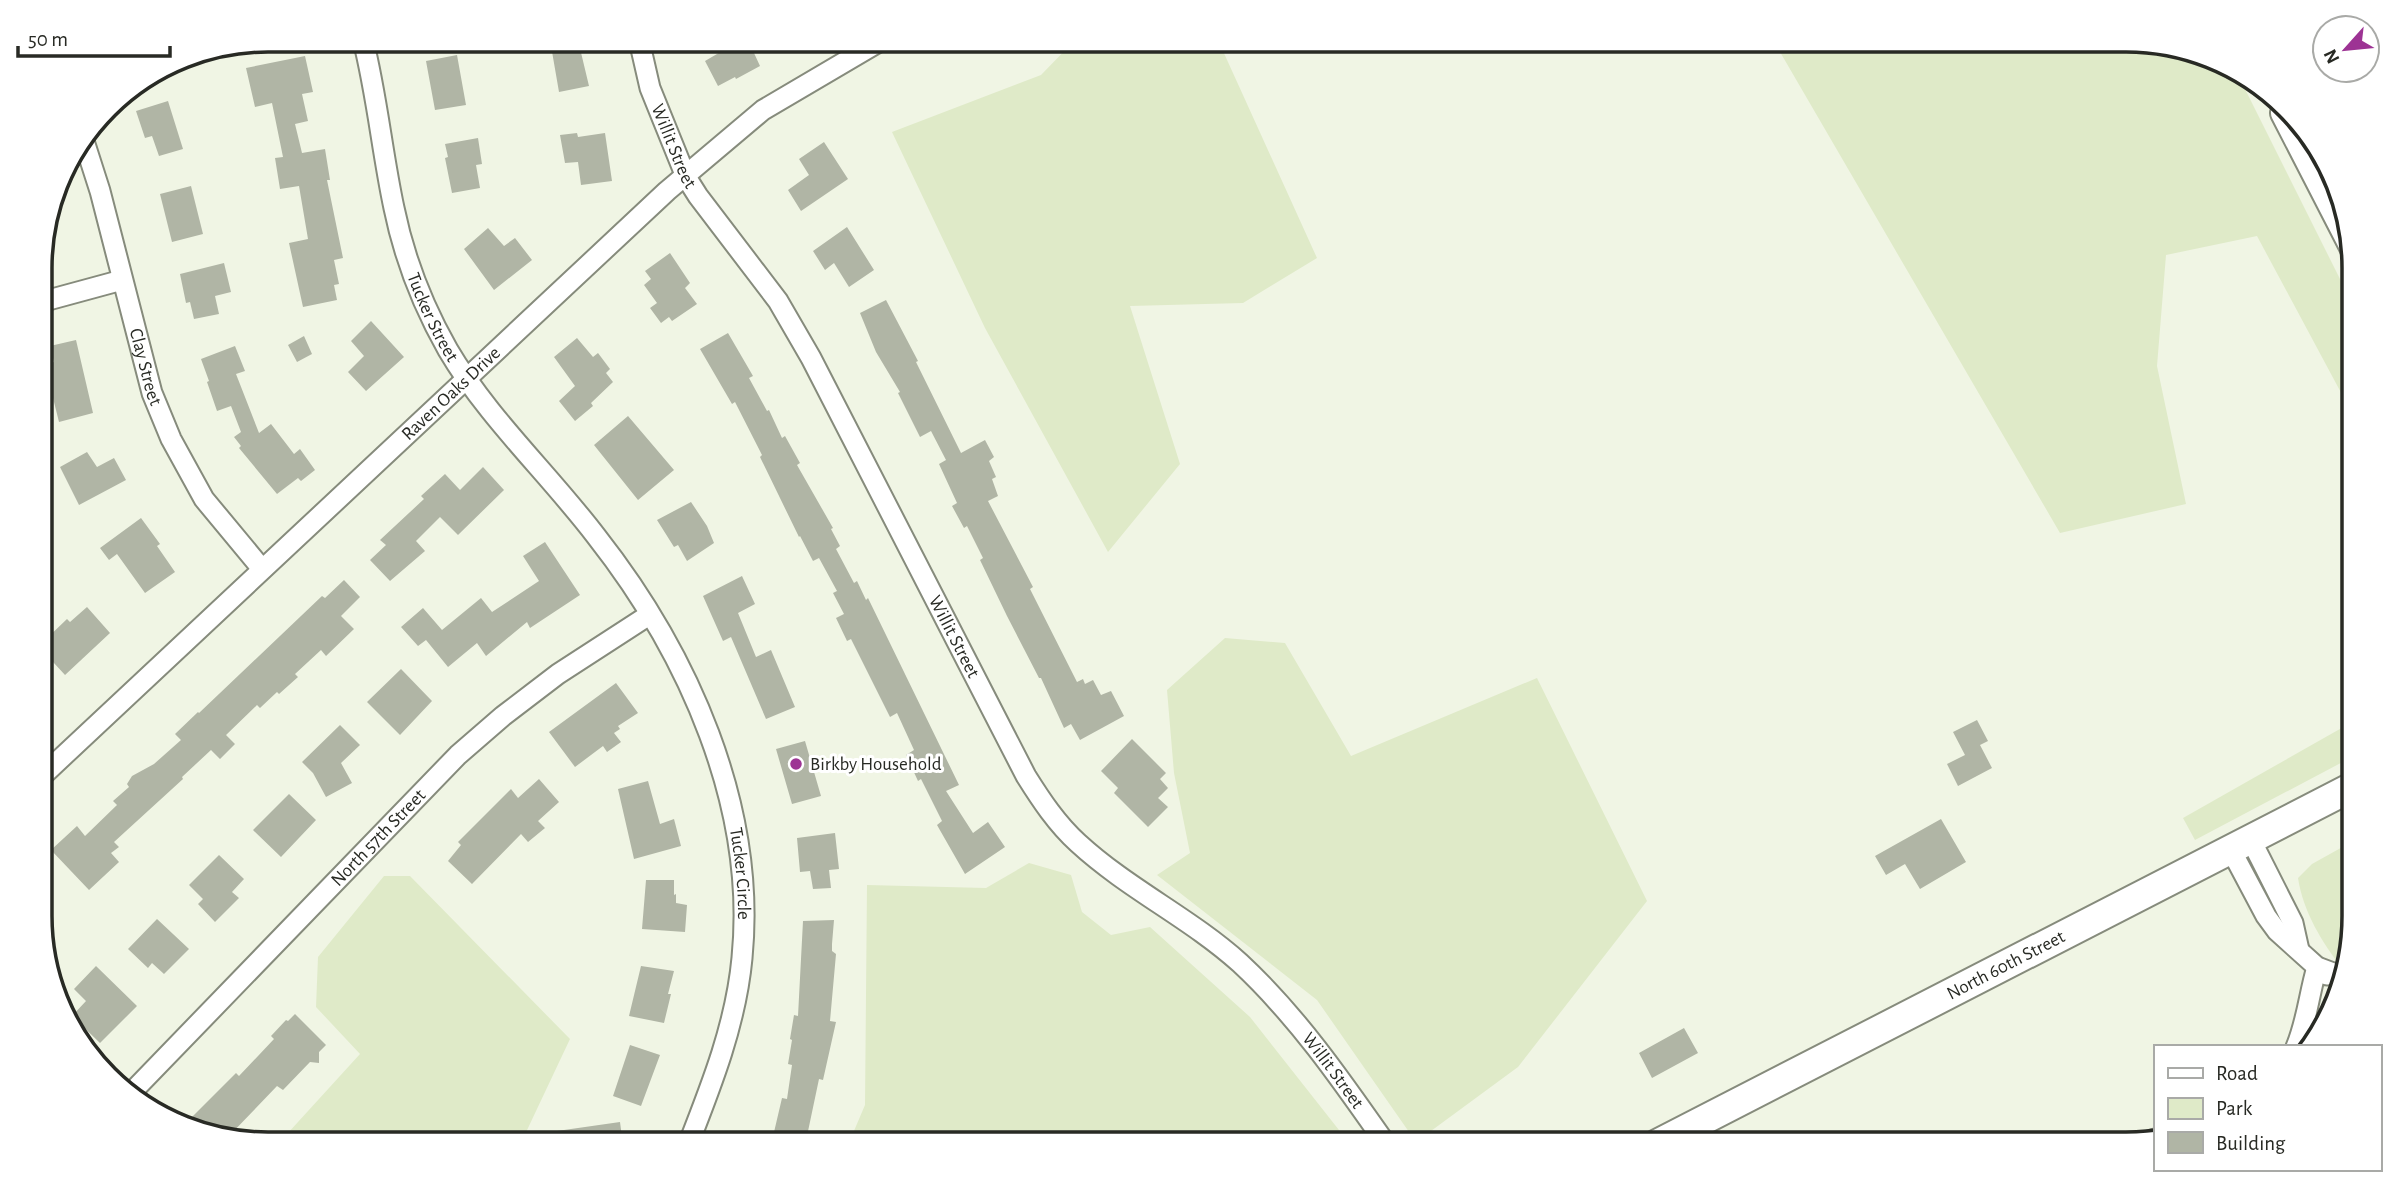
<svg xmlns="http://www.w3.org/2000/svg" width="2395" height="1185" viewBox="0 0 2395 1185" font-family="'Alegreya Sans',sans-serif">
  <rect width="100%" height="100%" fill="#f0f5e4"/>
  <path fill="#dfeac8" d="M1075,40H1218L1317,258L1243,303L1130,306L1180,464L1108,552L985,328L892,132L1041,75Z
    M1773,40H2126L2227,64L2236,71L2353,305V415L2257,236L2166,255L2157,366L2186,504L2060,533Z
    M1225,638L1285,643L1351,756L1537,678L1647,901L1518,1067L1416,1142L1317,1000L1157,875L1190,853L1174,773L1167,690Z
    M2354,721V756L2195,840L2183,818Z
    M2355,840V917L2343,969C2322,943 2303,911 2298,878L2312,864Z
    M1029,863L1071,875L1082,912L1111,935L1150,927L1250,1017L1350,1144L848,1145L865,1105L867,885L986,888Z
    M384,876H410L570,1039L520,1145H277L360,1054L316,1007L318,957Z"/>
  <path fill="#b0b5a5" d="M550,40H578L589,86L559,92Z
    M741,40H748L760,66L736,79L735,77L718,86L705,61Z
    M457,55L466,105L435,110L426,61Z
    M305,56L313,92L302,94L308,121L295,124L302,153L325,149L330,180H327L343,258L334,260L339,284L334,285L337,300L303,307L289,243L308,239L299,186L280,189L275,158L283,157L272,103L255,107L246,68Z
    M168,101L183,149L159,156L152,136L145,138L136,111Z
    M577,133L578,137L605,133L612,181L581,185L578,162L565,163L560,135Z
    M478,138L482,164L476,165L480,188L452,193L445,158L448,157L445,144Z
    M824,142L848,179L801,211L788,190L809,175L799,159Z
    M191,186L203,234L172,242L160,194Z
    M847,227L874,270L849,287L834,263L825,270L813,251Z
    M488,228L504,246L515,238L532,260L494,290L464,249Z
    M670,253L690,283L685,288L697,304L672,321L669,317L661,323L650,308L657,303L644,285L651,279L645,271Z
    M224,263L231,292L215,296L219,314L194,319L190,302L186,303L180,274Z
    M886,300L918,361L916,362L961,453L985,440L994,457L989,461L996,477L992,479L998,496L988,501L1033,587L1030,589L1077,682L1083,679L1085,684L1093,680L1101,695L1111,691L1124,716L1080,740L1071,724L1064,728L1041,678H1039L1007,616L980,560L983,558L967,526L964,528L952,506L957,503L939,464L946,460L931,431L920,437L898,393L900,392L876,352L860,313Z
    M371,321L404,357L366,391L348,372L364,356L351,341Z
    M728,333L753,376L749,378L767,411L769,410L782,438L785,436L800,463L797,465L833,528L831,529L840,546L836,549L854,583L857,581L866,600L868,598L959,785L946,791L973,833L988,822L1005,847L965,874L937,825L942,821L921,779L918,781L906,755L914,750L897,713L890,717L851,639L847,641L836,618L844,614L833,593L837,591L819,558L813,561L800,536L799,537L760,457L762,455L735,402L732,404L700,349Z
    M304,336L312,354L297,362L288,345Z
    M577,338L593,357L598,353L610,369L606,373L613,382L591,403L593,406L575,421L559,401L575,386L554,357Z
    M76,340L93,413L59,422L46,370L49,369L48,364L54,362L50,346Z
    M235,346L245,371L236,374L259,433L271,424L294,454L300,449L315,470L301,481L298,478L277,494L239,448L241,446L234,437L241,432L231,406L217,411L207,382L209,381L201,359Z
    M628,416L674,470L638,500L594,445Z
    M87,452L97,467L114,458L126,480L79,505L60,467Z
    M483,467L504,490L458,535L440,517L416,541L425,551L390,581L370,560L386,545L380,540L424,499L421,496L445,474L460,490Z
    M691,502L707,526L714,543L687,561L678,545L674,547L657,520Z
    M141,518L160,544L157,546L175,572L145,593L117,554L109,560L100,548Z
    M545,542L580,595L530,628L527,622L486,656L477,643L448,667L426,640L418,646L401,627L423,608L442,630L481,598L492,612L539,581L523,556Z
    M742,576L755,604L738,613L756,657L771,650L795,707L766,719L731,637L723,641L703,596Z
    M344,580L360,597L341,616L354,629L326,656L321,650L295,674L298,677L279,694L277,692L260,708L257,705L226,735L235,744L220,759L211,750L182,777L183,779L114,842L119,847L111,853L119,862L89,890L51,850L77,826L85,836L117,805L113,801L129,787L127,784L132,776L154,764L181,740L175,734L198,712L199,713L322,596L325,598Z
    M87,607L110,633L65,675L42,650V643L67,619L70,622Z
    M401,669L432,701L400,735L367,702Z
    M616,683L638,713L618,726L620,729L614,733L621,742L607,752L603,746L575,767L549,732Z
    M1977,720L1988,741L1980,745L1992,768L1958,786L1947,764L1965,755L1953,732Z
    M340,725L360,745L341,763L352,783L326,797L313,773L302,762Z
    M1132,739L1166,773L1160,779L1168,788L1158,798L1168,807L1148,827L1114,793L1118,788L1101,771Z
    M805,741L821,796L792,804L776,749Z
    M539,779L559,802L538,821L545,828L528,842L521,834L472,884L448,861L461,845L458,842L511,789L518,798Z
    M648,781L660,824L674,819L681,846L634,859L618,789Z
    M289,794L316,820L281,857L253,830Z
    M1941,819L1966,862L1920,889L1905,864L1886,875L1875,856Z
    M835,833L839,869L829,870L831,888L813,889L810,871L800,872L797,838Z
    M219,855L244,879L232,892L239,898L215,922L198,904L203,899L189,885Z
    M646,880H674V895L676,894V903L687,905L685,932L642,929Z
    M157,919L189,949L164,974L152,963L148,968L128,949Z
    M834,920L832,944V951L836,954L830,1021L836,1022L823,1080L819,1079L807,1136H804L803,1145H771L782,1098L787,1099L792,1065L788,1064L792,1040L790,1039L794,1015L798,1016L803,921Z
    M96,966L137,1006L100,1043L72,1016L86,1001L74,989Z
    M641,966L674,971L668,994H671L664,1023L629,1016Z
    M295,1014L326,1045L319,1052V1063L310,1062L283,1090L277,1086L229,1136L184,1125L236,1073L239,1076L274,1039L271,1036L286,1020L288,1021Z
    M1684,1028L1698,1053L1652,1078L1639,1053Z
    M630,1045L660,1055L641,1106L613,1096Z
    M620,1122L623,1145H530L529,1135Z"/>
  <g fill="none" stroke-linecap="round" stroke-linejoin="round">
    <g stroke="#868b7c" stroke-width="23">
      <g id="minor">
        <path id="s1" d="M363,40C377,95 382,152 394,208C404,257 423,306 448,350C488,418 548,473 596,536C688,653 757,806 742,958C736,1023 712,1084 688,1145"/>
        <path id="s2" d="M639,40L650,88L686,177L698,196L778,301L811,358L1026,776C1041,800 1057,824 1078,843C1128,889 1190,918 1240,963C1297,1016 1342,1081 1386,1144"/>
        <path id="s3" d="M84,141L100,191L152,393L171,439L204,499L262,569"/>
        <path d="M41,302L122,280"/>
        <path id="s4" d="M42,776L667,191L763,110L882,40"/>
        <path d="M2251,840L2293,923L2299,950"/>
        <path d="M2231,850L2266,916L2277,931L2317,967L2341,976"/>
        <path d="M2296,1047C2307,1021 2309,994 2317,967L2327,975"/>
        <path id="s5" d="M132,1092L458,755L503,716L558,674L649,615"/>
        <path d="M2143,1143L2155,1139"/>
      </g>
    </g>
    <g stroke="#868b7c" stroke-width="28">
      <path id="tertiary" d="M2283,113L2353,249"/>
    </g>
    <g stroke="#868b7c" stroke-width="32">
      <g id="secondary">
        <path id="s6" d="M1657,1144L2354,786"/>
      </g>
    </g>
    <path stroke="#999d91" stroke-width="3.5" stroke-dasharray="3.5 5" stroke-linecap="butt" d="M1613,1144L1636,1133"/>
    <use href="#minor" stroke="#fff" stroke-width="19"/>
    <use href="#tertiary" stroke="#fff" stroke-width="24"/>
    <use href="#secondary" stroke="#fff" stroke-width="28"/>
  </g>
  <circle fill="#9d3394" stroke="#fff" stroke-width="2.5" cx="796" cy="764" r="7"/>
  <g text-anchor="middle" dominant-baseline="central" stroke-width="6" stroke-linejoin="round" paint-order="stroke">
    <g font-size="19" fill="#282a24" stroke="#fff">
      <text stroke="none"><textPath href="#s2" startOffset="112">Willit Street</textPath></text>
      <text stroke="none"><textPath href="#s1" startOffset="287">Tucker Street</textPath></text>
      <text stroke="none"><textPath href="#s3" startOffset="234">Clay Street</textPath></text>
      <text stroke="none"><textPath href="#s4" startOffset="560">Raven Oaks Drive</textPath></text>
      <text stroke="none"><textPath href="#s2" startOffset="679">Willit Street</textPath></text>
      <text stroke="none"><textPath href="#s5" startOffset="354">North 57th Street</textPath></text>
      <text stroke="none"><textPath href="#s1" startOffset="934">Tucker Circle</textPath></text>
      <text stroke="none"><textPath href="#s6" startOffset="392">North 60th Street</textPath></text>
      <text stroke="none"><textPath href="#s2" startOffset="1265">Willit Street</textPath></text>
    </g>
    <g font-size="19" fill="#282a24" stroke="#fff" text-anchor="start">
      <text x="810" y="764">Birkby Household</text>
    </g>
  </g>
  <path d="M0 0H2395V1185H0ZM268 52H2126A216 216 0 0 1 2342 268V916A216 216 0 0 1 2126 1132H268A216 216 0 0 1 52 916V268A216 216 0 0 1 268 52Z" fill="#fff" fill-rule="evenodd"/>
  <path fill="none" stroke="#282a24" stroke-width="3.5" d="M268 52H2126A216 216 0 0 1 2342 268V916A216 216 0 0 1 2126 1132H268A216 216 0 0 1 52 916V268A216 216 0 0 1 268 52Z"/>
  <rect x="2154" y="1045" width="228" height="126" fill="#ffffff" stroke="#a9aaa7" stroke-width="2"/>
  <rect x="2168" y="1068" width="35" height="10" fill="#ffffff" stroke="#a9aaa7" stroke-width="2"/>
  <text x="2216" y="1080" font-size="21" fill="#282a24">Road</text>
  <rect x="2168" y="1098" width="35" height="21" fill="#dfeac8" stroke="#a9aaa7" stroke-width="2"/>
  <text x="2216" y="1115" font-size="21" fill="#282a24">Park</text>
  <rect x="2168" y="1132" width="35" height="21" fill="#b0b5a5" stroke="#a9aaa7" stroke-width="2"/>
  <text x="2216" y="1150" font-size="21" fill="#282a24">Building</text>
  <g transform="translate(2346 49) rotate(243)"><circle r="33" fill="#ffffff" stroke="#a9aaa7" stroke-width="2"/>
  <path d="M0-5L12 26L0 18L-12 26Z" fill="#9d3394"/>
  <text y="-10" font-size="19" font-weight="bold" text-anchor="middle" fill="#282a24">N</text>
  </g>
  <path d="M18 46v10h152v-10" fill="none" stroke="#282a24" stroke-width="3.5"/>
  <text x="28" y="46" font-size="21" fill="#282a24" stroke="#ffffff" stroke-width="5" paint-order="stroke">50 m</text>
</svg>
